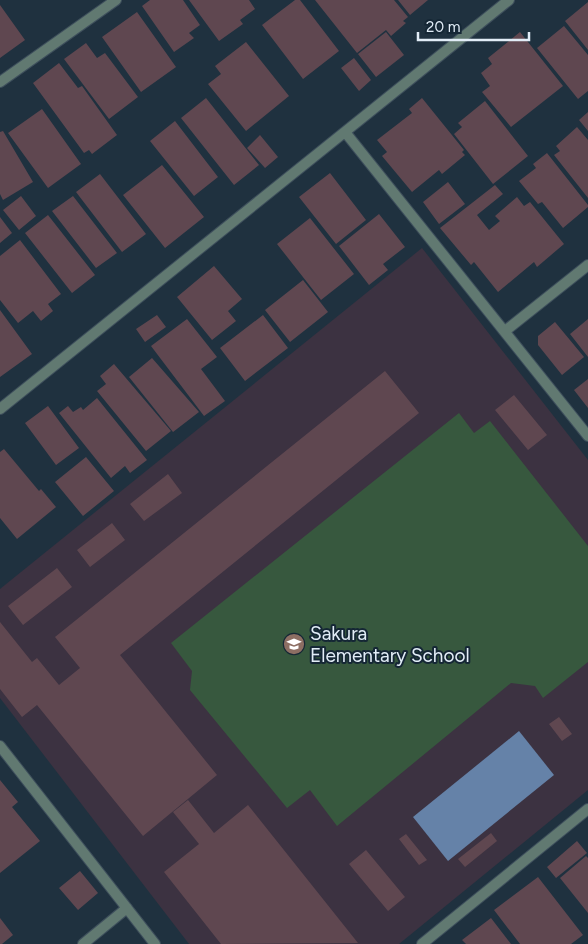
<svg xmlns="http://www.w3.org/2000/svg" width="588" height="944" viewBox="0 0 588 944" font-family="Figtree,sans-serif">
  <rect width="100%" height="100%" fill="#1f313f"/>
  <path fill="#3c3241" d="M422,248L588,460V790L399,944H189L0,698V589Z"/>
  <path fill="#37583e" d="M459,413L474,433L490,421L588,546V662L543,698L535,686L511,683L337,826L310,790L287,808L190,690L192,671L171,643Z"/>
  <path fill="#6582a8" d="M519,731L554,775L448,861L413,817Z"/>
  <path fill="#5f4750" d="M150,0H183L200,25L189,33L194,38L174,52L142,6Z
    M189,0H249L255,9L240,20L243,24L219,41Z
    M295,0H300L339,51L303,79L262,25Z
    M315,0H394L408,17L403,21L406,23L391,36L386,30L357,53Z
    M398,0H428L410,15Z
    M588,2V50L565,21Z
    M0,5L25,40L0,58Z
    M137,12L176,67L141,92L102,37Z
    M564,26L588,55V91L578,99L537,48Z
    M386,32L404,55L376,77L358,54Z
    M520,32L563,86L511,127L482,92L490,86L481,73L492,64L488,58Z
    M246,42L289,96L246,131L208,84L221,74L215,66Z
    M86,43L97,58L105,53L138,97L109,119L64,59Z
    M354,58L371,80L359,91L341,68Z
    M59,63L78,88L82,86L117,135L92,154L89,150L84,153L33,83Z
    M206,98L259,165L234,185L181,118Z
    M422,98L464,150L462,152L465,155L442,174L439,170L412,192L382,156L387,152L377,140L412,113L409,109Z
    M485,101L528,156L493,184L454,134L462,127L458,123Z
    M42,109L81,164L48,188L8,133Z
    M588,112V131L579,120Z
    M175,121L218,177L194,196L150,141Z
    M577,127L588,140V198L554,155L560,151L556,146Z
    M3,131L33,182L3,200L0,194V132Z
    M260,135L278,157L265,168L247,148Z
    M547,153L588,205V207L563,228L542,202L538,204L519,181L536,168L533,164Z
    M162,165L204,217L165,248L123,195Z
    M330,173L366,220L336,244L299,197Z
    M100,174L146,234L122,252L76,192Z
    M448,182L465,204L439,224L423,202Z
    M495,185L503,194L477,215L489,230L500,221L495,216L517,197L524,206L530,202L564,244L537,267L534,262L498,292L474,262L471,265L440,228Z
    M21,196L36,216L19,230L3,210Z
    M73,196L117,253L96,268L52,211Z
    M379,214L405,247L383,264L388,270L369,285L339,246Z
    M48,215L95,275L72,293L25,233Z
    M0,217L12,233L0,243Z
    M310,218L354,274L321,300L277,244Z
    M20,240L61,294L48,304L53,311L41,321L33,311L18,323L0,300V256Z
    M214,266L242,299L228,311L236,321L212,340L177,297Z
    M303,280L328,312L290,342L265,310Z
    M0,310L32,354L0,377Z
    M157,315L166,327L145,342L136,329Z
    M263,315L288,348L245,381L220,348Z
    M187,319L217,357L201,369L225,401L204,416L151,346Z
    M588,319V357L570,334Z
    M555,322L584,357L562,375L538,345V336Z
    M152,358L199,412L173,432L129,377Z
    M114,364L171,431L146,451L97,391L106,384L100,376Z
    M385,371L419,413L120,655L217,775L143,836L37,705L22,717L0,689V622L32,662L37,658L59,685L80,668L55,637Z
    M588,379V408L574,390Z
    M514,395L547,435L528,450L495,410Z
    M97,398L147,460L130,473L125,466L111,478L59,413L68,406L73,412L81,407L83,410Z
    M48,406L79,448L56,465L25,423Z
    M4,449L39,491L41,489L56,507L17,539L0,518V452Z
    M86,457L114,491L83,516L55,482Z
    M168,474L182,493L144,521L130,504Z
    M112,523L125,540L90,567L77,550Z
    M57,568L72,587L23,625L8,606Z
    M559,717L572,734L562,741L549,724Z
    M0,780L18,802L12,807L40,841L0,873Z
    M188,800L214,833L248,805L358,943L221,944L164,872L199,844L173,812Z
    M491,833L497,841L465,867L458,859Z
    M406,834L427,860L419,865L399,839Z
    M577,841L587,853L556,878L547,867Z
    M366,850L405,897L388,911L349,864Z
    M586,856L588,858V913L560,878Z
    M80,871L98,893L78,910L59,888Z
    M538,877L583,935L571,944H520L494,910Z
    M0,918L13,935L2,944H0Z
    M491,918L511,944H466L462,940Z"/>
  <g fill="none" stroke-linecap="round" stroke-linejoin="round">
    <g stroke="#3e4f5c" stroke-width="12">
      <path id="minor" d="M0,82L116,0
        M345,132L588,436
        M505,331L588,265
        M0,409L509,0
        M0,746L155,944
        M83,944L127,908
        M422,944L588,809"/>
    </g>
    <use href="#minor" stroke="#617971" stroke-width="10"/>
  </g>
  <defs>
    <g id="school-disc" transform="scale(1.125)"><circle r="9.5" fill="#8d6e63" stroke="#152735"/><path d="M0-5L7-2L0 1L-7-2ZM-4 1L0 2.5L4 1V4Q0 6-4 4Z" fill="#fff"/></g>
  </defs>
  <g fill-rule="evenodd">
    <use href="#school-disc" x="294" y="644"/>
  </g>
  <g text-anchor="middle" dominant-baseline="central" stroke-width="4" stroke-linejoin="round" paint-order="stroke">
    <g font-size="19" fill="#e2edf7" stroke="#152735" text-anchor="start">
      <text x="310" y="633">Sakura<tspan x="310" dy="22">Elementary School</tspan></text>
    </g>
  </g>
  <path d="M418 32v8h111v-8" fill="none" stroke="#e2edf7" stroke-width="2.5"/>
  <text x="426" y="32" font-size="15" fill="#e2edf7" stroke="#152735" stroke-width="4" paint-order="stroke">20 m</text>
</svg>
